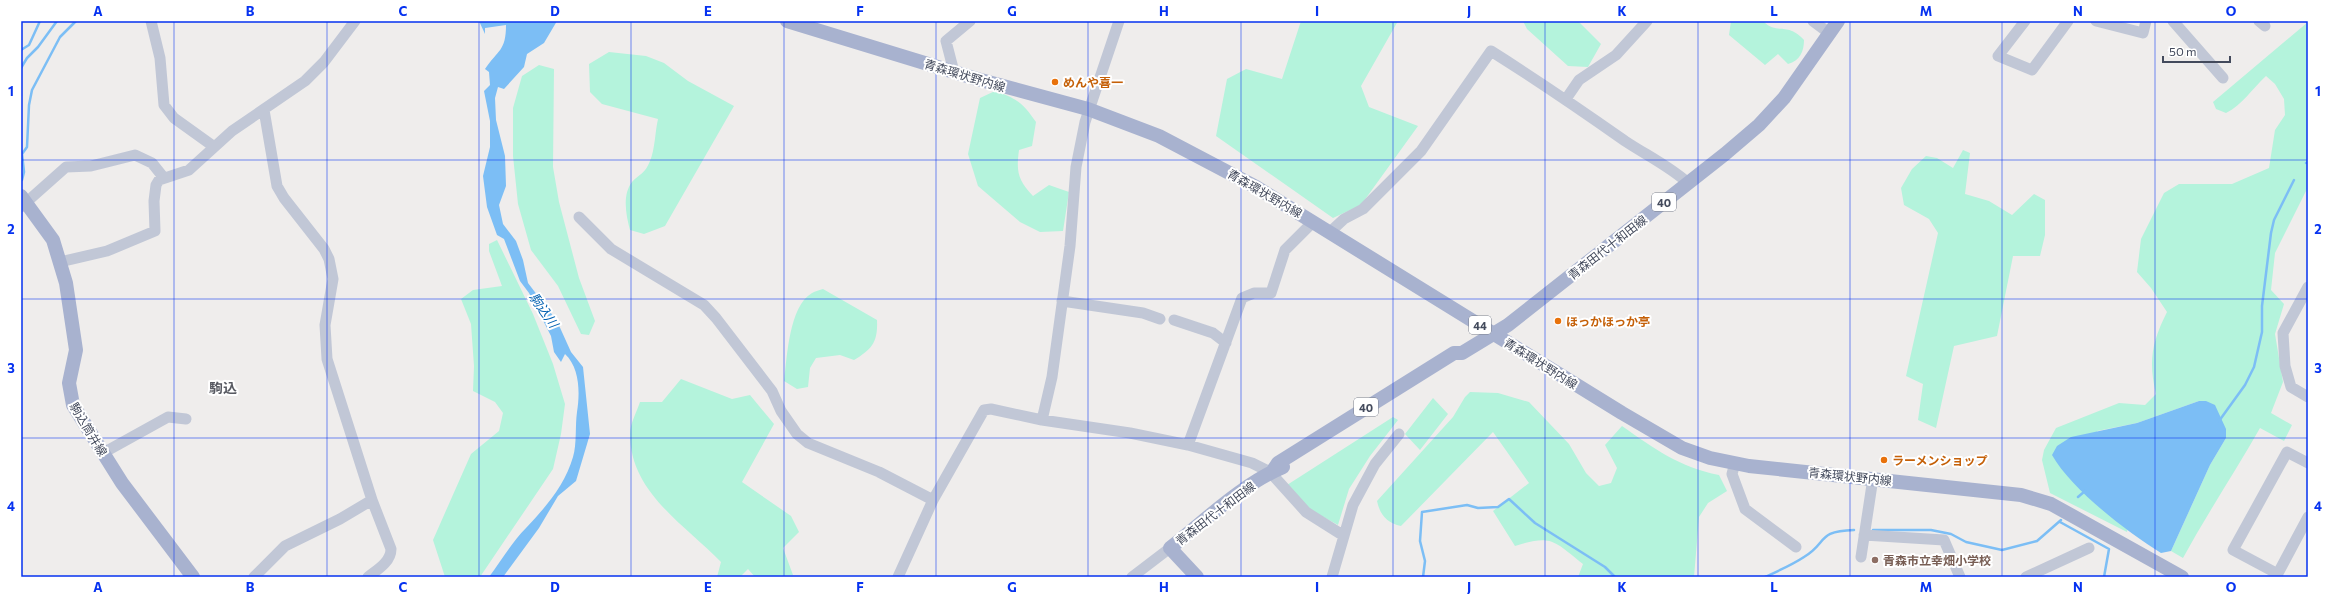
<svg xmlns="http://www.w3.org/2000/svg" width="2329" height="598" viewBox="0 0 2329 598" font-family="Commissioner,'Noto Sans JP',sans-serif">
  <rect width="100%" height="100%" fill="#efedec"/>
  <path fill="#b4f3dc" d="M1301,21H1398L1361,86L1369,107L1418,126L1361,205L1333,218L1216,136L1227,79L1246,69L1282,79Z
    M1523,21H1578L1601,44L1588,67L1568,66L1527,29Z
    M1731,21H1763C1778,36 1786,21 1804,40C1804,51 1800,61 1788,64L1778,54L1765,65L1729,35Z
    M2308,22V187L2275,253L2271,290L2284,304L2275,334L2283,382L2271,413L2292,425L2284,441L2260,428C2235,472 2207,514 2183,558L2171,551L2210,465L2226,438L2199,401L2137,423L2097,431L2117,520L2128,528L2127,532L2050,493L2042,460L2044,450L2056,428L2119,403L2145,405L2156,394C2148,361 2152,342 2167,312L2151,288L2137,272L2141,239L2164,193L2179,184H2232L2269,168L2275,130L2285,115L2284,99L2275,84L2266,76C2252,89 2242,105 2226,113L2216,109L2213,102Z
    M609,52L646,56L664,63L688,81L734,106L665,226L644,234L630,230C626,215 622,195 632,182C639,174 645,174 650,161C655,149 655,132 658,119L602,104L590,92L589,64Z
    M539,65L554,69L553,167L559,202L579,278L595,321L589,335L581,334L558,286L531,250L518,204L513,156V108L522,76Z
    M995,91C1016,98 1023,103 1036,122L1032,146L1019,150C1016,172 1018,180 1033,196L1049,185L1069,192L1063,231L1040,232L1020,222L978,186L968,154L980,98Z
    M1963,150L1970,153L1965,194L1989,201L2012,215L2034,194L2045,200V235L2040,256H2013L1997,336L1954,346L1936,428L1918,420L1923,384L1906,376L1938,233L1929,219L1904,205L1901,188L1912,169L1926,156L1937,158L1953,168Z
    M497,240L533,314L553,364L565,404L561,434L553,469L480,577H445L433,540L471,454L499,431L503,413L495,402L473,391L474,366L471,324L461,299L473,290L502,286L489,251V244Z
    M823,289L877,320C878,342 872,349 854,360L840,355L816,358L810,368L808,387L797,389L784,381C787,358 789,306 812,293C815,291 820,290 823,289Z
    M681,379L732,399L750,395L774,424L742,482L791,516L799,532L783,548L793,575L755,577L748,569L740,577H717L721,562C684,524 630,492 630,434C630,424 637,411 640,402H662Z
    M1470,392L1498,393L1529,402L1569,444L1586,473L1599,486L1611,483L1617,468L1605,445L1622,426C1655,449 1679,467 1719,475L1727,491L1708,503L1699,517L1694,577H1578L1583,564C1554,541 1552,534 1515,546L1493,511L1529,483L1493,432L1401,526C1387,523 1380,515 1377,501L1453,417L1465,397Z
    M1433,398L1448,414L1420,450L1405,434Z
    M1393,417L1398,420L1370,456L1349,489L1338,525L1307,508L1287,485Z"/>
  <path fill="#7cbef5" d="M479,21H557L544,43L527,54L524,67L504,89L498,87L495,98L496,120L505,156L506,186L499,205L503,224L516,241L523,260L528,283L557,321L571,352L583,367L590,434L576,481L558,496L539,528L503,577H489C501,561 512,542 526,528C545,508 565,485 573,457C577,444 575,426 577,412C580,393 580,368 565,354L561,362L554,352L551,336L529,293L520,281L504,239L497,235L487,207L483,176L490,147V121L484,91L490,85L489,72L485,69C498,50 506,51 506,25L485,28V34Z
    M2199,401H2206L2215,405L2226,429V438L2210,465L2171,551L2161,553C2126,531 2072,490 2052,455L2057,446L2071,437L2137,423Z"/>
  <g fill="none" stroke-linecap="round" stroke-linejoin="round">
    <path stroke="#7cbef5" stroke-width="2.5" d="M21,50L29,45L40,21
      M21,68L27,58L38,47L57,21
      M2306,163L2308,162
      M22,180L24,172L22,154L27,147L29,105L32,90L60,37L76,21
      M2219,421L2245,385L2254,367L2262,332V306L2271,233L2274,220L2294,180
      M2078,497L2085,491
      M2060,522L2109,549L2104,577
      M1873,530H1931L1951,534L1966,542L2002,550L2037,541L2061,520
      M1423,577L1425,561L1420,541L1422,512L1467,505L1478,508L1498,507L1509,499L1535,523L1605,567L1615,577
      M1765,577C1778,571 1792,565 1804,557C1828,543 1816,531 1854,530"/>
    <path stroke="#c1c7d6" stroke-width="11" d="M151,21L160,58L164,105L174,118L213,146
      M1813,21L1829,33
      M2025,21L1998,56L2032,70L2068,21
      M2096,21L2143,33L2146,21
      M2173,21L2223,78
      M2259,21L2265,26
      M954,72L946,41L970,21
      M1566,99L1579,80L1616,55L1647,21
      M21,207L66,167L91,166L135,155L152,163L164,178
      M579,217L611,249L704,305L716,318L772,391L781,411L797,434L808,443L879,472L933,500
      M1330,232L1344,219L1363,209L1421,151L1491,51C1537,80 1581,110 1625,141C1646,155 1669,166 1688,183
      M60,262L107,251L155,231L154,201L156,185L159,180L189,170L232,131L305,81L324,62L355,21
      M2308,287L2283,333L2285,366L2291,387L2308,397
      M1062,301L1143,313L1160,319
      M1174,320L1213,333L1226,343
      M1042,420L1052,377L1070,246L1076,167L1085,122L1119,21
      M1188,445L1242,298L1254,293H1271L1285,250L1313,222
      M103,453L168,417L186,419
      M1735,463L1732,474L1745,509L1796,547
      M1864,535L1944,540L1960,577
      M1861,557L1873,478
      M2278,574L2233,550L2287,452L2308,463
      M254,577L285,546L340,519L372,500L327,359L325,325L333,279L329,259L324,249L284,198L277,186L264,110
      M368,577C377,570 391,562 391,549L372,500
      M898,577L933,500L984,410L991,409L1042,420L1130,433L1188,445L1252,463L1270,472L1306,512L1344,536
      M1132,577L1170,548
      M1332,577L1353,505L1375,464L1399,434
      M2026,577L2089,548
      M2276,577L2308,517"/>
    <path stroke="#a8b2cf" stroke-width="14" d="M787,21L977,79L1088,109L1159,136L1256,187L1622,413L1682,448L1710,458L1749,466L2021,495L2051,504L2182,577
      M21,196L53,240L66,283L76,350L69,383L73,405L122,483L193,577
      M1274,469L1278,463L1454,353H1462L1508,325L1725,154L1759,125L1784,98L1838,21
      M1197,577L1170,548C1206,520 1241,485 1283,467"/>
  </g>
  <path fill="none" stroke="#0632f0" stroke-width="1" stroke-opacity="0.55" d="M174,21V577M327,21V577M479,21V577M631,21V577M784,21V577M936,21V577M1088,21V577M1241,21V577M1393,21V577M1545,21V577M1698,21V577M1850,21V577M2002,21V577M2155,21V577M21,160H2308M21,299H2308M21,438H2308"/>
  <g fill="#e8710a" stroke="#fff" stroke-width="1.5">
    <circle cx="1055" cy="82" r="4"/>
    <circle cx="1558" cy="321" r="4"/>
    <circle cx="1884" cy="460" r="4"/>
  </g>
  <circle fill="#8d6e63" stroke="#fff" stroke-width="1.5" cx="1875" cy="560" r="4"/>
  <g text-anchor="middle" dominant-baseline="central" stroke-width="4" stroke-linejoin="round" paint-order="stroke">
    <g fill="#fff" stroke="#7b808d" stroke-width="1">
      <rect x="1652" y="193" width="24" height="18" rx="3"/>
      <rect x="1469" y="316" width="22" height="18" rx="3"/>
      <rect x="1354" y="398" width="24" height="18" rx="3"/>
    </g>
    <g font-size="11" font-weight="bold" fill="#434a5c">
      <text x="1664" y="202">40</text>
      <text x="1480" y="325">44</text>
      <text x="1366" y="407">40</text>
    </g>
    <g font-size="12" fill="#434a5c" stroke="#fff">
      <text transform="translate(965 75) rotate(17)">青森環状野内線</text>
      <text transform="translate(1265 193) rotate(30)">青森環状野内線</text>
      <text transform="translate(1607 247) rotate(-38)">青森田代十和田線</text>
      <text transform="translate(1541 363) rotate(32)">青森環状野内線</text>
      <text transform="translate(89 429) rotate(59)">駒込筒井線</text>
      <text transform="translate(1850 476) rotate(6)">青森環状野内線</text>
      <text transform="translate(1215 513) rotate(-37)">青森田代十和田線</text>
    </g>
    <g font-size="12" font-weight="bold" fill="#c56008" stroke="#fff" text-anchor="start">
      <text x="1063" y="82">めんや喜一</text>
      <text x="1566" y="321">ほっかほっか亭</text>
      <text x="1892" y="460">ラーメンショップ</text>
    </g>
    <g font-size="12" font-weight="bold" fill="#785e54" stroke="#fff" text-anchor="start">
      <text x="1883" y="560">青森市立幸畑小学校</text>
    </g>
    <g font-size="13" font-style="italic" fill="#0060b1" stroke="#fff">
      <text transform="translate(544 310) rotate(55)">駒込川</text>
    </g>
    <g font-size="14" font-weight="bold" fill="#585a62" stroke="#fff">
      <text x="223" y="387">駒込</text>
    </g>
  </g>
  <rect width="2329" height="598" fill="none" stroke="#ffffff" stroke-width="44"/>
  <path d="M2163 56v6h67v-6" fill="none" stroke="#434a5c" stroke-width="2"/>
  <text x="2169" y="56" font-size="12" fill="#434a5c" stroke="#ffffff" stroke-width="3" paint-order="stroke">50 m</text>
  <rect x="22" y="22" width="2285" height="554" fill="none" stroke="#0632f0" stroke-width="1.5"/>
  <g font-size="13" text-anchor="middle" font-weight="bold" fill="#0632f0">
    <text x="98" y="16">A</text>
    <text x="250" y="16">B</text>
    <text x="403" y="16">C</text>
    <text x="555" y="16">D</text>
    <text x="708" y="16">E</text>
    <text x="860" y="16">F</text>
    <text x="1012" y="16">G</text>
    <text x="1164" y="16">H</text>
    <text x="1317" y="16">I</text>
    <text x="1469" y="16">J</text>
    <text x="1622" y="16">K</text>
    <text x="1774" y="16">L</text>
    <text x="1926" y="16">M</text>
    <text x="2078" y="16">N</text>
    <text x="2231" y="16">O</text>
    <text x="11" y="96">1</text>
    <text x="2318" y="96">1</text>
    <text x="11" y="234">2</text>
    <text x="2318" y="234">2</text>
    <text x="11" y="373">3</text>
    <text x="2318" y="373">3</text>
    <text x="11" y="511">4</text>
    <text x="2318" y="511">4</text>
    <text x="98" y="592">A</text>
    <text x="250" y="592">B</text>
    <text x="403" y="592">C</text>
    <text x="555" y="592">D</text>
    <text x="708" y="592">E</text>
    <text x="860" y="592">F</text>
    <text x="1012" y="592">G</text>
    <text x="1164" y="592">H</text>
    <text x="1317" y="592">I</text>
    <text x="1469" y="592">J</text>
    <text x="1622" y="592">K</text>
    <text x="1774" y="592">L</text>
    <text x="1926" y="592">M</text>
    <text x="2078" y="592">N</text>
    <text x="2231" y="592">O</text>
  </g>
</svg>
